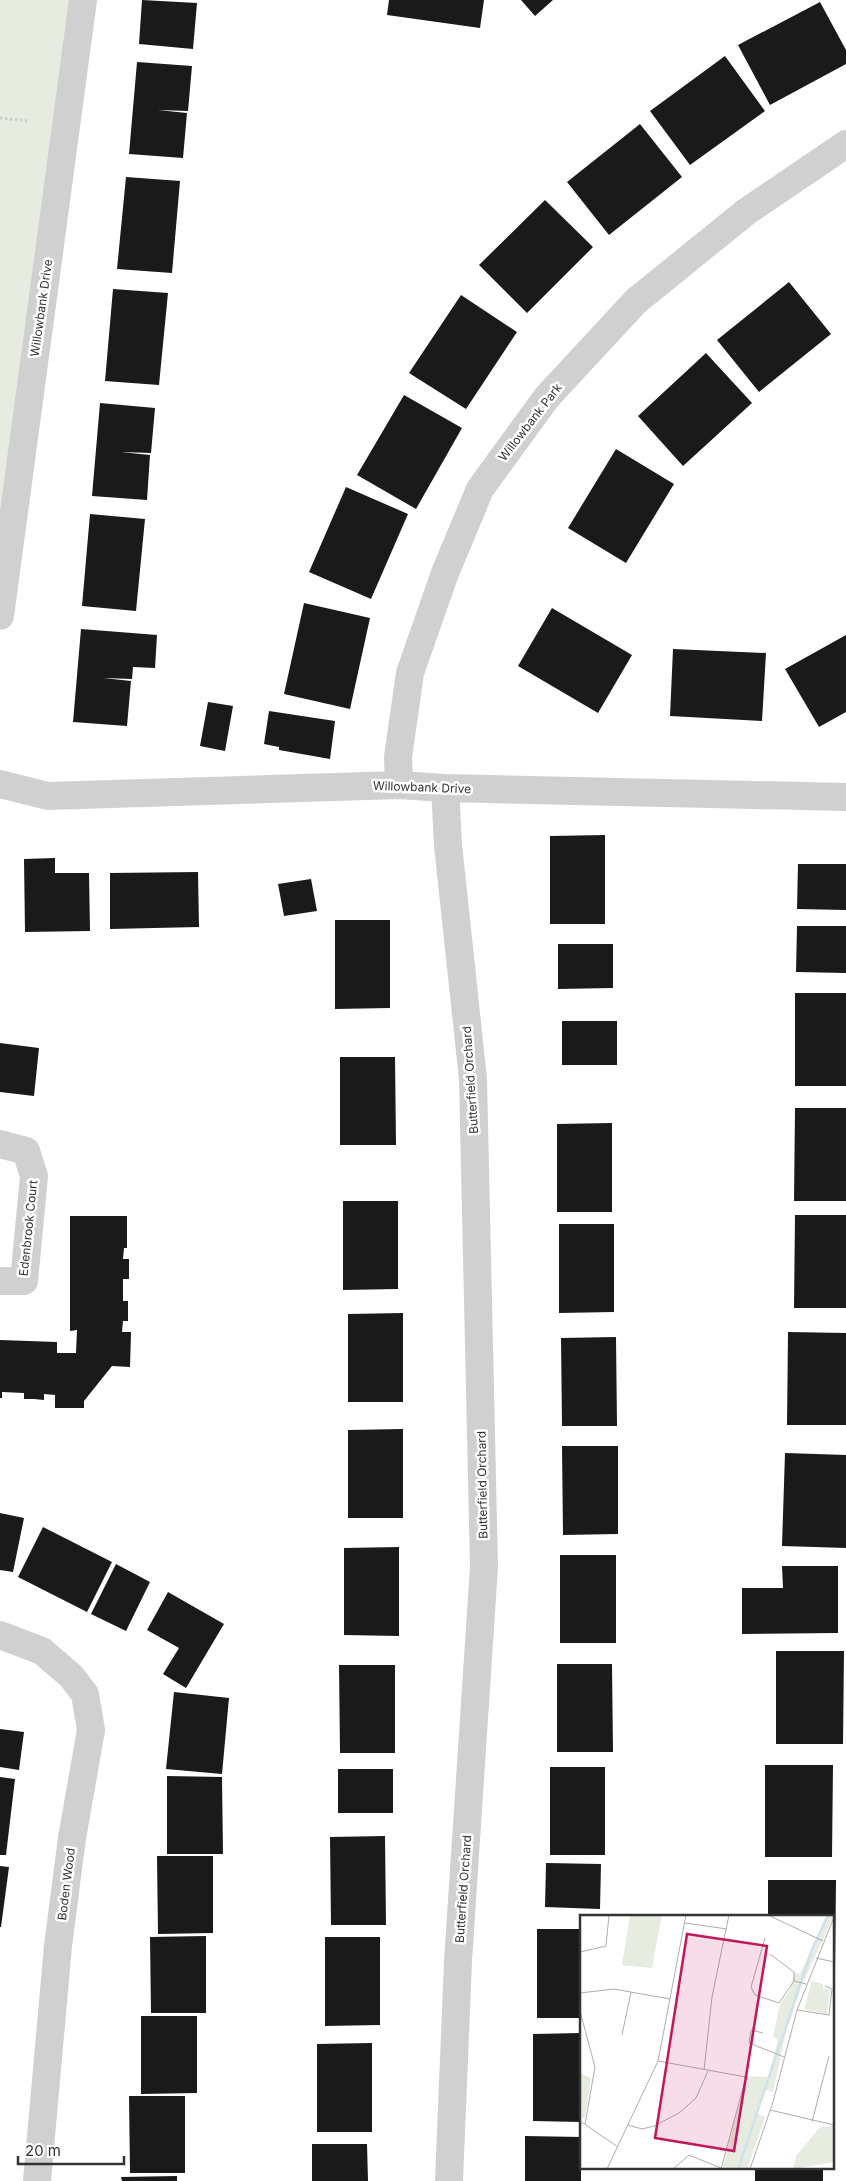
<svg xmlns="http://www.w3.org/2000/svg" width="846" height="2181" viewBox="0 0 846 2181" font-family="Inter,sans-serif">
  <rect width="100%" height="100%" fill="#fff"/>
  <path fill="#e6ecdf" d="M0,0H73L0,527Z"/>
  <path fill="#1a1a1a" d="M142,0L197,3L193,49L139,44Z
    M389,0H484L480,28L387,15Z
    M521,0H553L535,16Z
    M820,2L846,50V64L770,105L738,45Z
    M725,56L765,111L690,165L650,111Z
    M137,62L192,66L188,111L158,110L187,113L183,158L129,154Z
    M640,124L682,177L609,235L567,182Z
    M126,177L180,181L172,273L117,269Z
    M545,200L593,247L527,313L479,265Z
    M789,282L831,334L759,392L717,340Z
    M113,289L168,293L159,385L105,381Z
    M461,295L517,332L466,409L409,373Z
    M706,353L752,403L683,466L638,416Z
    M404,395L462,428L416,509L357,475Z
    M100,403L155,408L151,453L121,452L150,455L147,500L92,496Z
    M616,449L674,484L626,563L568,528Z
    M346,487L408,514L371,599L309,572Z
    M90,514L145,519L136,611L82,606Z
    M304,603L370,618L350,709L284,694Z
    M552,608L632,655L598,713L518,666Z
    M81,629L157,635L155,668L133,667L132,679L103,678L131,681L127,726L73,722Z
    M846,635V712L819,727L785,669Z
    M673,649L766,653L762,721L670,716Z
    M208,702L233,706L225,751L200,746Z
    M269,711L335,721L330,759L279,750V747L264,744Z
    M605,835V924H550V836Z
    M55,858V873H89L90,931L25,932L24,859Z
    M798,864H846V910L797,909Z
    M198,872L199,927L110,929V873Z
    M311,879L317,911L284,916L278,884Z
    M335,920H390V1008L335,1009Z
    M797,926H846V973L796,972Z
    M558,944H613V988L558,989Z
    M795,993H846V1086H795Z
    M562,1021H617V1065H562Z
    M0,1043L39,1048L34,1096L0,1092Z
    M340,1057H395L396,1145H340Z
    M795,1108H846V1201H794Z
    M612,1123V1212H557V1124Z
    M343,1201H398V1289L343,1290Z
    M795,1215H846V1308H794Z
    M70,1216H127V1248H124L123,1259H129V1279H123V1301H128V1321H123L122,1332H131L130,1367L112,1366L84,1401V1408H55V1395L44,1394V1400L34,1399H24V1393L2,1392V1398H0V1340L57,1342V1353H76L77,1330L70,1331Z
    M559,1224H614V1312L559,1313Z
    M403,1313V1402H348V1314Z
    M788,1332L846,1333V1425H787Z
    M616,1337L617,1426H562L561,1338Z
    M403,1429V1518H348V1430Z
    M562,1446H618V1534L563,1535Z
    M785,1453L846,1455V1548L782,1546Z
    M0,1513L24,1518L13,1572L0,1570Z
    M43,1527L112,1562L87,1612L18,1577Z
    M399,1547V1636L344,1635V1548Z
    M560,1555H616V1643H560Z
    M116,1564L150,1582L126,1631L91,1614Z
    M782,1566H838V1633L742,1634V1588H783Z
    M168,1592L224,1624L186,1688L163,1674L179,1648L147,1630Z
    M776,1651H844L843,1744H776Z
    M557,1664H612L613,1752H557Z
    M339,1665H395V1753H340Z
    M174,1692L229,1698L222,1774L166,1769Z
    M0,1729L24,1732L19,1770L0,1767Z
    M765,1765H833L832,1857H765Z
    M550,1767H605V1855H550Z
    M338,1769H393V1813H338Z
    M167,1776L222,1777L223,1854H167Z
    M0,1777L15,1779L6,1855H0Z
    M385,1836L386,1925H331L330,1837Z
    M157,1856H213V1933L158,1934Z
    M546,1863L601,1864L600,1909L545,1907Z
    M0,1866L9,1867L1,1927H0Z
    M768,1880H836L835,1973H832V1916H768Z
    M537,1929H581V2018H537Z
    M206,1936V2013H151L150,1937Z
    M325,1937H380V2025L325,2026Z
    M141,2016H197V2093L141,2094Z
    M581,2033V2122L533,2121V2034Z
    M372,2043V2132H317V2044Z
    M129,2096H185V2173H130Z
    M525,2136L581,2137V2181H525Z
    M312,2144H367L368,2181H312Z
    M755,2167H823V2181H755Z
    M177,2176V2181H122L121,2177Z"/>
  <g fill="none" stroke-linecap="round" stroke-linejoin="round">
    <path stroke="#cdcdcd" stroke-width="3" stroke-dasharray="2.5 2.5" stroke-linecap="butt" d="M0,118L30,121"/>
    <path stroke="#d0d0d0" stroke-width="28" d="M0,616L83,0
      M0,784L48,796L399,785L445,788L846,797
      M399,785L398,757L410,673L445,573L480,489L547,397L636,301L746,212L846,144
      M445,788L448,845L473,1079L484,1567L458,1961L449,2181
      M0,1144L26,1151L34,1176L24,1281H0
      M0,1635L42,1651L71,1676L85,1694L91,1730L72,1838L58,1946L37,2181"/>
  </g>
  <g text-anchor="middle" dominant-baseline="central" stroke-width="5" stroke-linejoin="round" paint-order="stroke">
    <g font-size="12" fill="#333" stroke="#fff">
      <text transform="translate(41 308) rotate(-82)">Willowbank Drive</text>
      <text transform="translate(530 422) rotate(-52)">Willowbank Park</text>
      <text transform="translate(422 787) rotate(2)">Willowbank Drive</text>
      <text transform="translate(470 1080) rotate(-94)">Butterfield Orchard</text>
      <text transform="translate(28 1228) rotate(-84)">Edenbrook Court</text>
      <text transform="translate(482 1485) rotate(-91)">Butterfield Orchard</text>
      <text transform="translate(66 1884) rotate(-83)">Boden Wood</text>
      <text transform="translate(463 1889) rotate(-86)">Butterfield Orchard</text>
    </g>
  </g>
  <g transform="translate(580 1915)">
    <rect width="254" height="254" fill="#fff"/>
    <path d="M50,0H82L72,53L42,50ZM248,0H254L222,70L205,121L193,177L184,174L177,199L185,202L167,254H142L167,161L188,162L198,125L193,121L200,89L210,75L214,57L220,59ZM232,66L243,69V74H250L247,99L224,94ZM0,158L11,163L5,202L2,204ZM254,211V247L213,254L216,241L240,212Z" fill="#e6ecdf"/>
    <path fill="none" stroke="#cfe2ee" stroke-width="2.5" d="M158,254L232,34L248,0"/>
    <path fill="none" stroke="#adadad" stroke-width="1" d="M188,0L243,26M105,8L147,14M185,23L171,72L175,80L199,88L214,66L226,69M0,37L26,31L29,0M190,39L214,57V66M236,43L254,47M0,78L34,74L90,84M217,95L249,100L252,74L245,71M0,96L15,152L5,209M183,118L171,115L169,128L204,142M42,120L51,77M78,146L166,162L141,254M124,155L132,82L149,0M190,195L254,210M0,206L38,232M232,207L249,141M48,210L62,214L74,211L99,198L116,183L128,156M27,254L78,146L106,0M93,254L109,240L141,253M170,254L193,187L217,95L254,2"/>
    <path fill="#c2185b" fill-opacity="0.15" stroke="#c2185b" stroke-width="2.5" d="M107,19L187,31L154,236L75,223Z"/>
    <rect width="254" height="254" fill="none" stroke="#333" stroke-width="2.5"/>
  </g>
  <path d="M18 2156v8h106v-8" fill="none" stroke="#333333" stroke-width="2.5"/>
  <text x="25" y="2156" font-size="15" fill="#333333" stroke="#ffffff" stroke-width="4" paint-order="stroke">20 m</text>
</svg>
